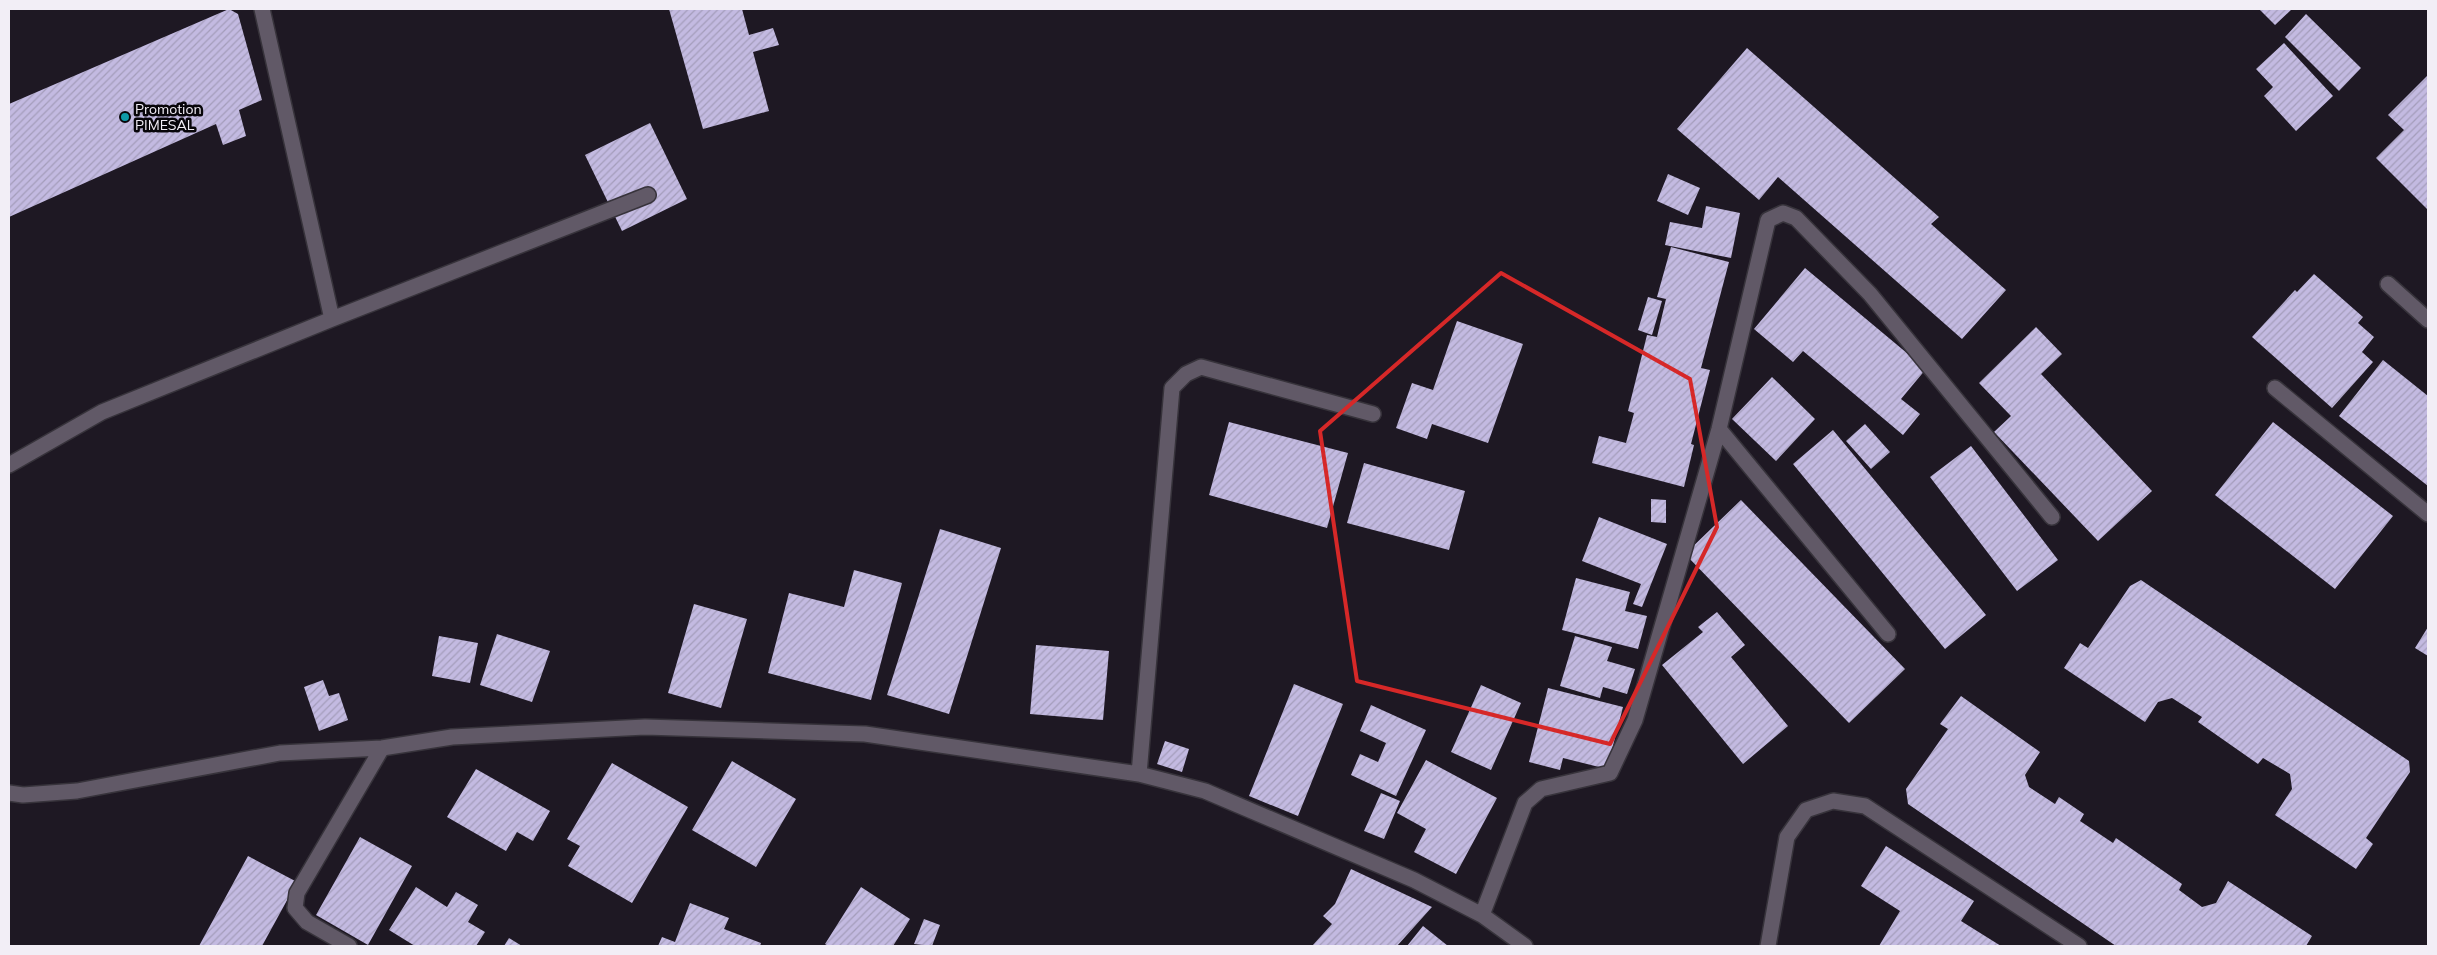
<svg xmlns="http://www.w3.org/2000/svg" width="2437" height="955" viewBox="0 0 2437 955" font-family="Mulish,sans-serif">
  <defs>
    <pattern id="building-hatch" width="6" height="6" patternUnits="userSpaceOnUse" patternTransform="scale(1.25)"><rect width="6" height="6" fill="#c3bae1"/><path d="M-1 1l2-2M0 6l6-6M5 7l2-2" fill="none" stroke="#a49dbb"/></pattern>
  </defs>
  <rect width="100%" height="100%" fill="#1e1823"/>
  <path fill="url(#building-hatch)" d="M229,9L238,14L262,100L239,110L246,136L223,145L216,124L9,217V104Z
    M669,9H742L749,35L773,28L779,45L753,52L769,111L703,129Z
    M2259,9H2292L2275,25Z
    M2306,14L2361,68L2339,91L2285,37Z
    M2284,43L2333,96L2296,131L2264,96L2273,87L2256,69Z
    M1747,48L1939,217L1931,224L2006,290L1962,339L1778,177L1759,200L1677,129Z
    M2428,75V208L2427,209L2376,158L2404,130L2388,115Z
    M650,123L687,199L622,231L585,155Z
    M1668,174L1700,188L1688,215L1657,201Z
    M1706,206L1740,213L1731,258L1665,245L1670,222L1702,228Z
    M1671,247L1729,262L1701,368L1710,370L1691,444L1694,445L1684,487L1592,463L1599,436L1626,443L1634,413L1628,411L1647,335L1657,337L1666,299L1657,297Z
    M1805,268L1926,369L1901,399L1920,414L1903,435L1803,351L1793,362L1754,329Z
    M2314,274L2363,317L2358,323L2374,337L2362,352L2373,362L2332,408L2252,337L2295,290L2297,292Z
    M1648,297L1662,301L1652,335L1638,330Z
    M1457,321L1523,344L1488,443L1432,424L1427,439L1396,428L1412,383L1433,390Z
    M2036,327L2062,354L2041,374L2152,491L2098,541L1994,432L2011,416L1979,383Z
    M2383,360L2428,396V486L2339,416Z
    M1772,377L1815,419L1776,461L1732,419Z
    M1229,422L1348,453L1327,528L1209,495Z
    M2273,422L2393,516L2335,589L2215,495Z
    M1865,424L1890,452L1871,469L1846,441Z
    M1833,430L1986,615L1945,649L1793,464Z
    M1971,446L2058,560L2017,591L1930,477Z
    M1364,463L1465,491L1449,550L1347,523Z
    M1651,499L1666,500V523L1651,522Z
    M1741,500L1905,669L1849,723L1685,554Z
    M1599,517L1667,544L1642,607L1633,604L1641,584L1582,561Z
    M940,529L1001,548L949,714L887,695Z
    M854,570L902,583L871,700L768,673L789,593L844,607Z
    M1576,578L1630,592L1625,611L1647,616L1638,649L1562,630Z
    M2141,580L2409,761L2410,772L2366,838L2373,844L2356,869L2275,815L2292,789L2290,774L2263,758L2258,764L2198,722L2202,717L2172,698L2158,702L2145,722L2064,668L2080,643L2088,648L2130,586Z
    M694,604L747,619L721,708L668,693Z
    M1717,612L1745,645L1731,657L1788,726L1743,764L1662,665L1703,632L1698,627Z
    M2428,627V656L2415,648Z
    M497,634L550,651L532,702L480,685Z
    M439,636L478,643L470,683L432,676Z
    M1575,636L1612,647L1607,661L1635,669L1627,694L1603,687L1600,698L1560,686Z
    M1036,645L1109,651L1103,720L1030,714Z
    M323,680L329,696L339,693L348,720L319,731L304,687Z
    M1294,684L1343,704L1298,816L1249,796Z
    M1481,685L1521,703L1491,770L1451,752Z
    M1548,688L1623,707L1607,769L1563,758L1560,770L1529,762Z
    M1961,696L2040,752L2025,775L2029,787L2055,804L2059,797L2084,814L2080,821L2113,843L2116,838L2182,884L2179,890L2202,907L2216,903L2228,881L2312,936L2306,946H2116L1908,804L1906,789L1948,729L1940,724Z
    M1371,705L1426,730L1396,796L1351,775L1360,754L1378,762L1386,743L1360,731Z
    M1165,741L1189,749L1182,772L1157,764Z
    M1426,760L1497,798L1456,874L1414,852L1426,829L1397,813Z
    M732,761L796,799L756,867L692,830Z
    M612,763L688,807L632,903L568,866L580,846L567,839Z
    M476,769L550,811L533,841L517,832L506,851L447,817Z
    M1381,793L1400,801L1384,839L1364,831Z
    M360,837L412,866L368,945L316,915Z
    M1886,846L1974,901L1961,921L2001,946H1879L1900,911L1861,886Z
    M248,856L297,882L262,946H199Z
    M1351,869L1432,907L1397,946H1312L1332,924L1323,916L1335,904Z
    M416,887L447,907L456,892L478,905L468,922L485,932L476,946H415L389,930Z
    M861,887L910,919L893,946H828L825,944Z
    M690,903L729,918L724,929L761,943L760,946H658L662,937L675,942Z
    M924,919L940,925L932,946L914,944Z
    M1423,926L1448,946H1407Z
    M509,938L522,946H504Z"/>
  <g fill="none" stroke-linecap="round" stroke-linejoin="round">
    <g stroke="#37333b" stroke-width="18">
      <path id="minor" d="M262,9L332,319
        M2388,284L2428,320
        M2275,388L2428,514
        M1719,429L1888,634
        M9,465L102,412L332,319L648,195
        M1139,774L1172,388L1186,374L1201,367L1373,414
        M9,793L23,795L77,791L280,753L382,748L452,737L645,727L865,734L1139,774L1205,791L1414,880L1482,915L1525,946
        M1482,915L1525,803L1541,789L1610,773L1635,720L1719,429L1768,220L1783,213L1796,218L1870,294L2052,517
        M349,946L307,922L295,908L297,893L382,748
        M1768,946L1787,837L1806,810L1833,801L1865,806L2079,946"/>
    </g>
    <use href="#minor" stroke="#615967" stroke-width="15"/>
  </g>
  <path fill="none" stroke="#d62828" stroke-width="4" stroke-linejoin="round" d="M1501,273L1690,379L1717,527L1610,744L1357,681L1320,431Z"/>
  <circle fill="#0f9aa8" stroke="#070509" stroke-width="2" cx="125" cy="117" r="5"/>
  <g text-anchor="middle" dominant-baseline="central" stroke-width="5" stroke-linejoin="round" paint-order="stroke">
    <g font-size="14" fill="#f2eef6" stroke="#070509" text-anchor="start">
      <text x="135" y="109">Promotion<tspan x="135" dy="16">PIMESAL</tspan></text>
    </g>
  </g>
  <rect width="2437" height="955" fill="none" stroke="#f2eef6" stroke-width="20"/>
</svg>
